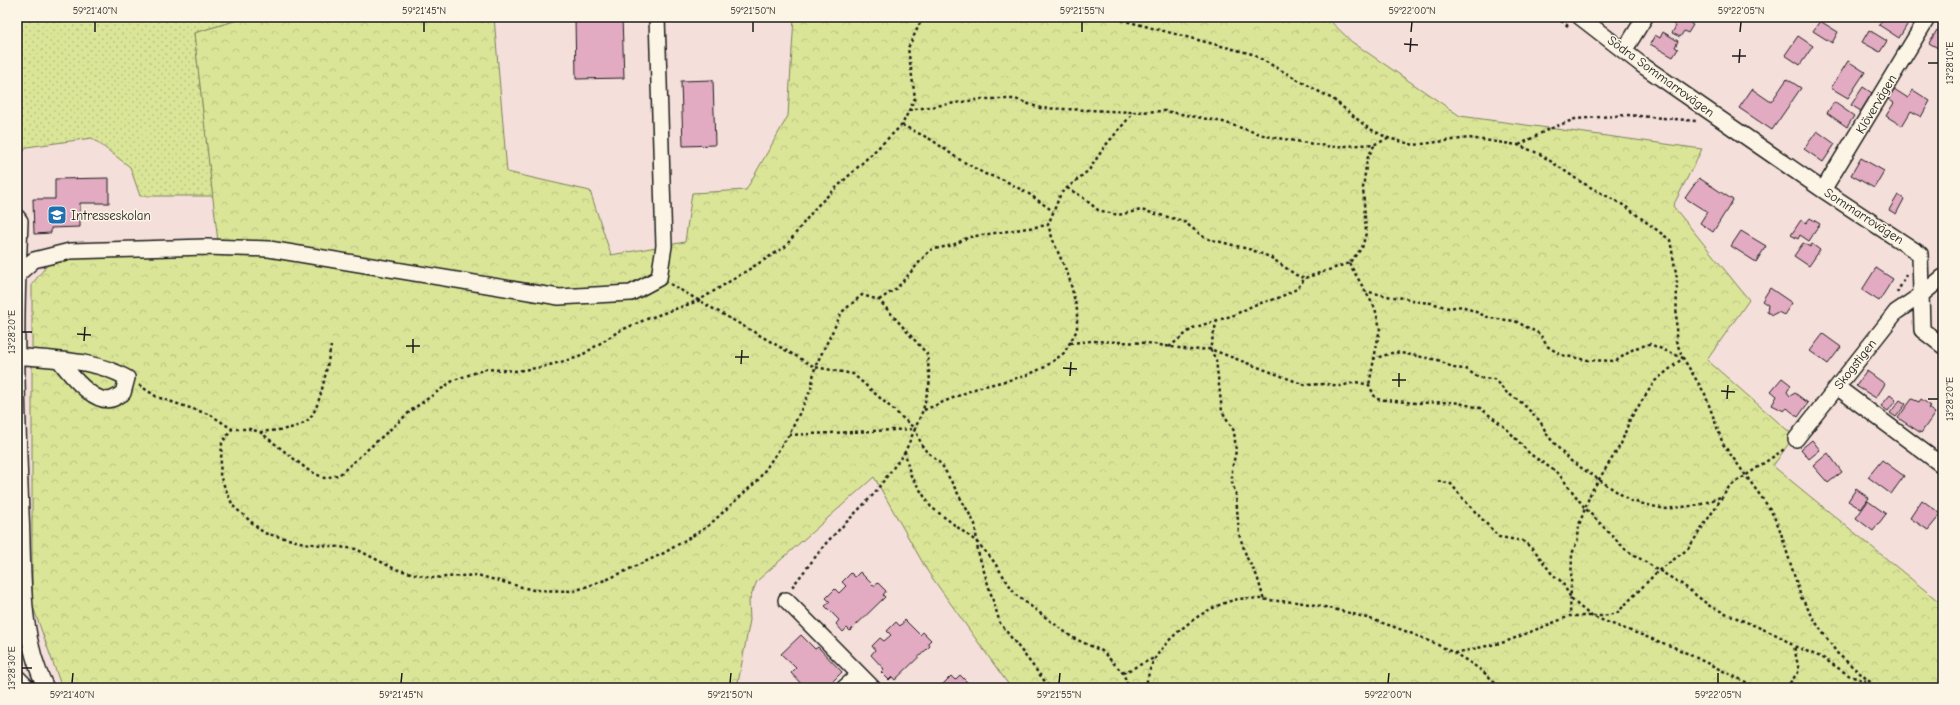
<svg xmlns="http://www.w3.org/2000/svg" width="1960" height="705" viewBox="0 0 1960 705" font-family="'Comic Neue',sans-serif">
  <defs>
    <pattern id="grass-dots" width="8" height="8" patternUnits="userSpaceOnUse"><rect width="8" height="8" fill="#dae597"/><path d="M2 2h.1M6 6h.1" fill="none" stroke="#bac482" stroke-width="1.8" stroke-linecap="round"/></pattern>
    <pattern id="forest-crowns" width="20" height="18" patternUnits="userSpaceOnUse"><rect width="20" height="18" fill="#dae597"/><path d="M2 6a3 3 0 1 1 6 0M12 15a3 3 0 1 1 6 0" fill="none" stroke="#bac482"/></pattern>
  </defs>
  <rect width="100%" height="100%" fill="#f4dfda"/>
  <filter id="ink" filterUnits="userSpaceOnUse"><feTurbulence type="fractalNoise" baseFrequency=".025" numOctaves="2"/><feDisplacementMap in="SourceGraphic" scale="8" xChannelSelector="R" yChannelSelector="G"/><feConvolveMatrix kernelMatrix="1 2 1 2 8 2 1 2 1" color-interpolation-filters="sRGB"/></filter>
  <g filter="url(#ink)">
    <path fill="url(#grass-dots)" stroke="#7b805a" d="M17,17H248L194,33L213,196H140L130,167L92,138L27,147L17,160Z"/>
    <path fill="url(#forest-crowns)" stroke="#7b805a" d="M248,17H494L507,172L590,191L611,255L685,242L692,193L746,190L788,116L794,17H1326L1352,42L1460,116L1702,149L1673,206L1749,300L1707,360L1794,436L1773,466L1943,605V688H1011L928,572L874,477L757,581L749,601L750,620L737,688H62L32,604V284L49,263L71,257L219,251L194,33Z"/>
    <path fill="#e2abc2" stroke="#1c1c1c" d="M575,17H622L624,78L576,79Z
      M1667,17H1693L1690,23L1693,25L1688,33L1684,31L1680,37L1672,33L1676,26L1666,19Z
      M1885,17H1912L1899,38L1879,25Z
      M1820,21L1838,32L1832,43L1813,31Z
      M1869,30L1887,41L1880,52L1862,42Z
      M1937,30L1943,34V51L1929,43Z
      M1663,32L1678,41L1675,47L1678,49L1673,57L1650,44L1655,35L1660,38Z
      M1798,36L1813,46L1800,65L1785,55Z
      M1848,61L1865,72L1848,98L1831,88Z
      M1787,79L1801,88L1772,130L1739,108L1752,89L1771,102Z
      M713,80L715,145L683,146L681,81Z
      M1863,87L1872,93L1861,111L1851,105Z
      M1894,89L1908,98L1913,90L1930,101L1921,117L1911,111L1902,126L1886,116L1894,103L1888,99Z
      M1834,102L1854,116L1847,127L1827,113Z
      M1817,131L1835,144L1823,162L1804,149Z
      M1861,158L1884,171L1874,188L1851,175Z
      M109,178V203H80V227L51,228V233L34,234L33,199H55V179Z
      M1699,178L1733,200L1713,232L1700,223L1707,212L1685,198Z
      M1898,195L1904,199L1896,214L1889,210Z
      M1810,218L1820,224L1809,241L1800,235L1798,239L1791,235L1801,220L1806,223Z
      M1741,231L1766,246L1756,262L1731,246Z
      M1803,243L1810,247L1812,244L1820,250L1809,266L1794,256Z
      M1876,268L1893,279L1879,301L1862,290Z
      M1770,288L1792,303L1784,315L1778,312L1772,315L1767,312L1768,305L1762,301Z
      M1823,334L1841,347L1828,364L1810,351Z
      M1867,371L1885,384L1876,398L1856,386Z
      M1782,378L1791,385L1787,392L1790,396L1795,393L1808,403L1798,417L1787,408L1784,411L1772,405L1777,396L1771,391Z
      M1890,395L1896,400L1888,411L1881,406Z
      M1912,399L1919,402L1921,399L1931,406L1928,408L1935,413L1921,433L1898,418Z
      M1900,400L1906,404L1896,417L1890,413Z
      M1812,440L1820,450L1809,459L1801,449Z
      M1828,453L1842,472L1828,483L1813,466Z
      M1882,460L1904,476L1891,494L1868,477Z
      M1856,489L1869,498L1861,509L1848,501Z
      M1922,500L1941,514L1928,530L1910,518Z
      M1868,501L1886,514L1873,531L1856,518Z
      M860,572L874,586L878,583L886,591L883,595L885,597L850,631L847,628L843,632L836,624L839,620L825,606L830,602L826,598L835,589L839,593L846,586L842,582L851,573L855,577Z
      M905,620L920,635L923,632L931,640L928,643L930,646L895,680L892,677L889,680L881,672L884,669L871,655L875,650L872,646L880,638L884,641L891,635L887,631L896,622L900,626Z
      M801,635L815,649L818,647L842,672L826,688H805L791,673L796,668L781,654Z
      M960,675L973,688H944L942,685L951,676L955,680Z"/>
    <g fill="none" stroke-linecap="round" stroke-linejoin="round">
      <g stroke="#1c1c1c" stroke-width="18">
        <path id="minor" d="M1580,17L1642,65L1823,190L1920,254L1922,330L1943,346
          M1624,51L1645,17
          M1823,190L1928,17
          M17,217L20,221L18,274
          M17,356C54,360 94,359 127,378L123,393C120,395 115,398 112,399C94,405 69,373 60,361
          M1837,387L1943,466
          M1796,439L1896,312L1921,295L1943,277
          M786,600L873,688
          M17,677L28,688
          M46,688C19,635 24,571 21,513C18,434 15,354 18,274L34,260L70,251L206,247L269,249L559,297L631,293L659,278L664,246L657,17
          M844,688L859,675"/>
      </g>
      <path stroke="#1c1c1c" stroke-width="2.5" stroke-dasharray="3 3" stroke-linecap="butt" d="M930,17L921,21L908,48L915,98L902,125L816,207L785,247L698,301L647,319L619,331L579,357L542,367L517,371L486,369L454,380L413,409L339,475L324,478L308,470L260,432L250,429H232L222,443L220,476L233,506L264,533L304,543L356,549L395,569L431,578L477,575L533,590L574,591L608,579L664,553L707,527L758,480L789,435L811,389L815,367L842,312L862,295L879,300L927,354L930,381L923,410L915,429L923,448L942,465L975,524L978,552L1000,623L1050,688
        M1110,17L1252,54L1334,100L1368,128L1388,138L1414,145L1469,138L1518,145L1540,154L1581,182L1625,206L1670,240L1677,278L1676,341L1683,358L1705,394L1723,444L1770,509L1779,527L1801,597L1817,624L1837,653L1877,688
        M1556,17L1568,26
        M909,110L982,99H1015L1040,108L1134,112
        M902,125L932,140L957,158L985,174L1004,180L1029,194L1053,211
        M1519,145L1547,130L1575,119L1627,115L1697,121
        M1067,188L1081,196L1098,210L1118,215L1141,210L1183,221L1205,238L1252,250L1270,257L1296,275L1305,278
        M1349,263L1375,308L1380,328L1369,385
        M670,284L815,367L853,374L914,428
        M1364,291L1392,297L1404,298L1420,302L1431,303L1449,308L1462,306L1490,318L1515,321L1540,334L1547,346L1561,355L1587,360L1616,361L1635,348L1650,344L1683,358L1655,381L1630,419L1621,444L1591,492L1579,525L1578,539L1572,554L1570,616
        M1897,293L1906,275
        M879,300L897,288L930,250L953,245L969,237L1048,225
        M1217,320L1210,349L1216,360L1222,411L1234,431L1236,451L1232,469V482L1236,495L1239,534L1247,558L1257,576L1264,600
        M1070,343L1092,341L1147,343L1191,350L1210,349L1305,385L1325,384L1341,386L1356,382L1369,385L1376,399L1415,403L1454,402L1480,408L1506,428L1530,454L1558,473L1585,508L1626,550L1683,585L1711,607L1779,636L1794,646L1823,658L1850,676L1866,681
        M1169,347L1193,328L1234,315L1254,305L1278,298L1297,289L1305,278L1349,263L1362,248L1366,233L1363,188L1367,159L1375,144
        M1373,359L1395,352L1438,360L1454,368L1466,369L1479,378L1494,379L1506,392L1522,403L1540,421L1548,436L1568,459L1631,501L1665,509L1699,505L1723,496
        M139,385L157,397L211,415L232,429
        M924,410L977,388L1025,376L1045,367L1064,353L1077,330V310L1069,277L1054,243L1048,225L1061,193L1089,170L1105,146L1134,112L1165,111L1223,122L1266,136L1331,147L1375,144L1388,139
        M260,432C275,430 296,430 308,420C321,409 327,364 331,346
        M789,435L915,429L905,452L910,474L931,507L977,542L992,559L1016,595L1073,638L1102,651L1123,673L1129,688
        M1438,481L1451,484L1465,501L1499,537L1523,541L1535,551L1552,574L1562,582L1572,600L1591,616L1676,648L1758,688
        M792,587L827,542L873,495L905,452
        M1455,653L1505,642L1570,616H1603L1617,613L1658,571L1688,549L1729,487L1786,448
        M1123,673L1154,658
        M1145,688C1148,678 1150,665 1156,657C1172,632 1209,604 1239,599C1252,597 1266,600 1278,601C1286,602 1295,601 1303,603C1357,611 1465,645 1500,688
        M1747,688L1750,683
        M1786,688L1799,671L1794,646
        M1877,688H1883"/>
      <use href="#minor" stroke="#fcf5e5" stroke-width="15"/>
    </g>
  </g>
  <path fill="none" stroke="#1c1c1c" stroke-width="1.5" d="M95,32V22M424,32V22M753,32V22M1082,32V22M1411,32L1412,22M1740,32L1741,22M1404,44L1418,45M1410,52L1411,38M1732,56H1746M1739,63L1740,49M1928,63H1938M22,332H32M77,334L91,335M84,341L85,327M406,346H420M413,353V339M735,357H749M741,364L742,350M1063,368L1077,369M1070,376L1071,362M1392,380H1406M1399,387V373M1721,391L1735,392M1727,399L1728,385M1928,399H1938M22,668H32M72,683L73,673M401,683L402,673M730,683L731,673M1059,683L1060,673M1388,683L1389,673M1718,683V673"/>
  <defs>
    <g id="school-square" transform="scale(1)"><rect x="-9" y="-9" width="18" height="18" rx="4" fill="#1f6fb2" stroke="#fcf5e5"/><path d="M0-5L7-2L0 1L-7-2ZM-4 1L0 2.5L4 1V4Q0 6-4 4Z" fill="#fff"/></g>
  </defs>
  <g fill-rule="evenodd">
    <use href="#school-square" x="57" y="215"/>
  </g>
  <g text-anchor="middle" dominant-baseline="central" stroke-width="3" stroke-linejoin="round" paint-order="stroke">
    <g font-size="13" fill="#1c1c1c" stroke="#fcf5e5">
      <text transform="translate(1661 76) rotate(36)">Södra Sommarrovägen</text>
      <text transform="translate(1876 104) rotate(-59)">Klövervägen</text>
      <text transform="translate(1864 216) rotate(33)">Sommarrovägen</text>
      <text transform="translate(1855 364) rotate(-52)">Skogstigen</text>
    </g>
    <g font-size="13" fill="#1c1c1c" stroke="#fcf5e5" text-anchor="start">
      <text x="71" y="215">Intresseskolan</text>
    </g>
  </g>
  <rect width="1960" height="705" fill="none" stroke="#fcf5e5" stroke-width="44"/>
  <rect x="22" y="22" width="1916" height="661" fill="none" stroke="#1c1c1c" stroke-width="1.5"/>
  <g font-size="10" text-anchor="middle" fill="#1c1c1c">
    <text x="95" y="14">59°21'40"N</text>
    <text x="424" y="14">59°21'45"N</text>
    <text x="753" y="14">59°21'50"N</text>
    <text x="1082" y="14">59°21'55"N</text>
    <text x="1412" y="14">59°22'00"N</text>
    <text x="1741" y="14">59°22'05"N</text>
    <text transform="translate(1949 63) rotate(-90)" y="4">13°28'10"E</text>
    <text transform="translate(11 332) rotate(-90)" y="4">13°28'20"E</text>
    <text transform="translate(1949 399) rotate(-90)" y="4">13°28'20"E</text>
    <text transform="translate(11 668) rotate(-90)" y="4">13°28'30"E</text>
    <text x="72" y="698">59°21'40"N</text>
    <text x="401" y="698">59°21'45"N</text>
    <text x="730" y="698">59°21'50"N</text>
    <text x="1059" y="698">59°21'55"N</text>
    <text x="1388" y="698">59°22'00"N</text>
    <text x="1718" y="698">59°22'05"N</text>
  </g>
</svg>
